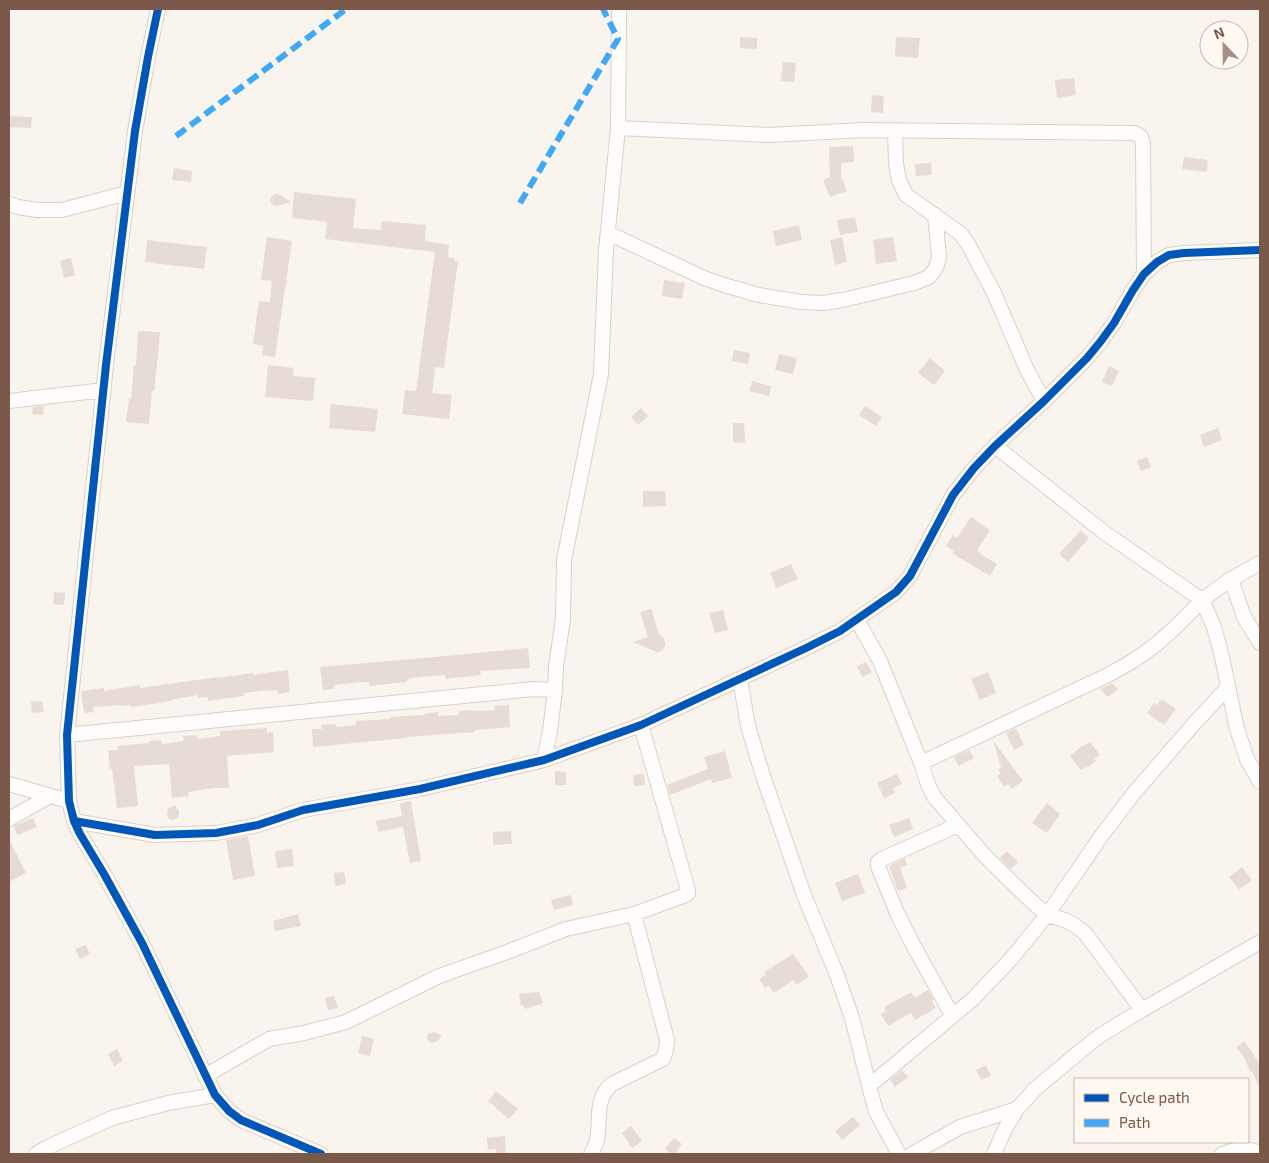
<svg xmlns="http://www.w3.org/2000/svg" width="1269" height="1163" viewBox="0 0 1269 1163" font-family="'Exo 2',sans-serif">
  <rect width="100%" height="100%" fill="#f9f4ee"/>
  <path fill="#e6dcd5" d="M740,37L757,38V49L740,48Z
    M896,37L920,38L918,58L895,56Z
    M783,62L796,63L794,82L781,81Z
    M1074,78L1076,95L1057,98L1055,80Z
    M872,95L884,96L883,113L871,112Z
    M9,116L32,117L31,128L9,127Z
    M853,146L854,162L841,163V176L847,191L830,197L823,180L830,177L829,147Z
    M1184,157L1208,160L1207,172L1182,169Z
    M931,163L932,175L916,176L915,164Z
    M174,168L192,171L191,182L172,180Z
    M294,192L356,199L353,228L381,230L382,221L426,225L425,241L449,245L448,257L455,258V261H458L444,368L435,367L432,393L452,395L449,419L402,414L405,390L416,391L435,252L325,239L327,222L292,218Z
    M276,194H278L291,202L277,206L273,205L270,201L271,198L273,195Z
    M855,217L858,232L840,235L837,220Z
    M799,225L802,240L776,246L773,231Z
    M267,237L292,241L275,357L262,355L263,346L253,344L259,301L270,302L272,281L261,280Z
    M842,237L847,262L835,265L830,240Z
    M893,237L897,261L876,264L873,240Z
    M147,240L207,247L204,269L145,262Z
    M71,258L75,275L64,278L60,261Z
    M664,280L685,283L682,299L662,296Z
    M138,331L160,332L158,355L154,391H152L149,424L126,422L129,399H131L134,365H136Z
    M734,350L750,353L748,364L732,361Z
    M779,354L797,358L793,374L775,370Z
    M930,358L945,371L934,385L918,373Z
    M268,365L294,368L293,376L315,378L313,401L265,397Z
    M1109,366L1119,371L1112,386L1102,382Z
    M752,381L771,386L769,396L749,391Z
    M331,404L378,409L375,432L329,428Z
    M44,406L43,415L32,414L33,407Z
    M865,406L882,417L876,426L859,415Z
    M641,408L648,416L638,425L631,417Z
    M733,423H744L745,442L733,443Z
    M1218,428L1222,440L1204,447L1200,435Z
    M1147,457L1151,467L1141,471L1137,461Z
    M643,491H665L666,506L643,507Z
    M971,517L990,530L977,550L981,553L980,554L997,564L990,576L952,553L954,551L946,546L953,535L957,538Z
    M1081,530L1089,538L1068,562L1059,554Z
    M791,564L798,579L776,588L770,573Z
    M54,592L65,593L64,605L53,604Z
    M651,609L659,634L663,637L665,642V645L663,650L657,652L633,642L648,637L640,612Z
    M723,610L728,630L715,633L709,613Z
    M528,648L530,668L480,671L481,675L446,679L445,675L420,677L407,679V682L369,686V682H360L334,685V689L323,690L320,667L435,657Z
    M866,662L872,672L862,677L857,666Z
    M288,670L290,692L278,694L277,690L269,691V690L243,693L244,696L208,701V697L198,698V695L171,700V701L131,707L130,705L122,706L121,705L93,707L94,712L84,713L81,691L104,688V691L140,685V688L218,677V678L253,673V675Z
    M988,672L996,693L980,700L971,679Z
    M1112,683L1118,689L1108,697L1100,689Z
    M1162,699L1176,709L1164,725L1147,713L1154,703L1157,705Z
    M42,701L44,712L32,713L31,702Z
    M509,705L510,727L475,730V732L406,737V738L313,747L312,729H322L321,725L336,724V727L356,725V721L391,719L390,717L424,715V714L438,712V716L459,715V711L473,710V711L495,710L494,706Z
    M267,728V733L273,732L274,752L227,756L229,788H213L188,792L189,796L172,798L169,764L135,766L134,767L138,806L117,808L112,769H110L108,750H118L117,746L149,743V741L161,740L162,744L184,741L183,736L197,735V739L220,736V731Z
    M1016,728L1024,745L1014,750L1006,733Z
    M1090,742L1100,755L1094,759L1096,761L1087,768L1086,766L1081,770L1070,756L1083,745L1084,746Z
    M994,743H995L1023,781L1012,789L1008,784L1004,787L997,776L1001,773L998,770L1001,768Z
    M970,750L974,758L959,766L954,757Z
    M725,751L732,778L712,783L711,779L670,795L667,785L708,769L704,757Z
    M555,771L566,772V785H555Z
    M644,774L645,785L634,786L633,775Z
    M897,774L902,784L893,788L895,793L884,798L877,783Z
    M411,801L421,861L410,863L403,827L378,832L376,821L402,816L400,803Z
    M1047,803L1060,814L1047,833L1032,823Z
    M175,805L179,811V815L176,819L172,820L168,818L167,813L168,809Z
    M33,818L37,827L17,835L14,826Z
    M909,818L913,829L894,837L889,825Z
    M511,831L512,844L493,845V832Z
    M248,836L255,876L233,880L226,840Z
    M9,839L26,873L9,882Z
    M292,849L294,866L277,868L275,851Z
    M1007,851L1018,862L1011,869L1000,858Z
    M905,858L907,865L900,868L907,888L898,891L889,866Z
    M1242,867L1252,880L1239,890L1229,877Z
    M344,872L346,884L335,886L334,873Z
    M858,874L865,893L842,901L835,883Z
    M571,895L573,905L554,910L551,900Z
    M298,914L301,926L275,931L273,921Z
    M86,945L90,954L80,959L75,949Z
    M793,954L809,976L797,985L793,980L774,993L769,986L765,988L759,979L766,975L764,972Z
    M928,990L934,1000L932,1001L936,1008L915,1020L911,1013L888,1026L881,1014L886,1011L884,1007L911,992L915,998Z
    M539,992L543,1003L525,1009L523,1005L521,1006L519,994Z
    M334,996L338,1008L328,1010L325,998Z
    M434,1032L442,1036L436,1042L431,1043L427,1040V1037L428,1034Z
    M362,1036L374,1039L370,1056L358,1053Z
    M1244,1041L1260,1064V1089L1252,1071L1250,1072L1245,1059L1236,1047Z
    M117,1049L123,1061L114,1066L108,1054Z
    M986,1065L991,1076L981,1080L976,1070Z
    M902,1070L908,1077L895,1087L890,1080Z
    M496,1091L518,1109L509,1119L488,1101Z
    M853,1117L860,1125L842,1140L835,1131Z
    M631,1126L642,1141L632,1148L622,1133Z
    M505,1136L506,1154H496V1149L488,1150L487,1138Z
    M674,1138L682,1144L675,1154H672L665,1149Z"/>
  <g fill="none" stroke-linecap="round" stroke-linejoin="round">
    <g stroke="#d8d1cc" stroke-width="16">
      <path id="minor" d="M158,9L148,57L135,131L106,365L67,735L69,801L74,821L80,834L104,874L142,943L215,1095L229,1111L241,1120L321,1154
        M618,128L769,135L863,130L1135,133L1141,137L1143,144L1144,274
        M895,131L896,164L899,180L906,195L961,234L968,244L994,293L1027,370L1044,401
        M9,204L18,207L37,210H62L127,193
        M608,233L704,278L727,286L759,295L801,302L823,303L843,300L914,283L929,277L936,268L939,257L935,215
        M9,401L104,390
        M995,446L1105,533L1202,600L1231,579L1260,563
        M1231,579L1244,617L1260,643
        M857,620L880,661L921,763
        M740,679L748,726L762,773L804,895L837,975L852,1018L869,1086L876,1112L899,1154
        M67,735L534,689L555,690
        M544,760L550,731L555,690L556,666L563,619L564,560L601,374L606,250L618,128L619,9
        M9,784L69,801
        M9,819L50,796
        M74,821L155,835L216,833L258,825L303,810L420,789L544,760L641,725L806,648L840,631L896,592L910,576L953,495L974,468L995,446L1044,401L1087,358L1101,341L1114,323L1133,290L1144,274L1157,262L1169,255L1184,253L1260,250
        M1142,1010L1085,933L1076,926L1065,920L1047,915L1029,899L986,857L935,798L929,787L921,763L1106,676C1115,671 1125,666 1134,660C1160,644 1181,622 1202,600L1214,627L1222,657L1237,729L1247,759L1260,782
        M952,1015L912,943L897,913L878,866V862L882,859L958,825
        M205,1076L269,1039L304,1033L346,1022L439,976L507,952L566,929L634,914L686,895L688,893V890L641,725
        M869,1086L973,999L1011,959L1047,915L1102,835L1134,793L1192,726L1228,687
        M36,1154L48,1147L112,1118L168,1103L215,1095
        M591,1154C593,1150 596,1145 597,1140C601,1120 594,1099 612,1084L663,1059L666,1050L667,1040L634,914
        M912,1154L960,1127L1017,1109
        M994,1154L1004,1131L1017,1109L1035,1089L1083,1049L1101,1035L1142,1010L1260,942
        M1222,1154C1236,1149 1246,1147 1260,1153"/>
    </g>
    <use href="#minor" stroke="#fefdfc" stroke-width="14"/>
    <path stroke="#3fa9f5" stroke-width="6" stroke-dasharray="12 6" stroke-linecap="butt" d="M176,136L346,9
      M520,203L618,39L603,9"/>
    <g stroke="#fff9f1" stroke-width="11">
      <path id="cycleway" d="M158,9L148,57L135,131L106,365L67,735L69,801L74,821L80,834L104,874L142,943L215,1095L229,1111L241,1120L321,1154
        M74,821L155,835L216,833L258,825L303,810L420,789L544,760L641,725L806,648L840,631L896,592L910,576L953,495L974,468L995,446L1044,401L1087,358L1101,341L1114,323L1133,290L1144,274L1157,262L1169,255L1184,253L1260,250"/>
    </g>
    <use href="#cycleway" stroke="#0057b8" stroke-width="8"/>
  </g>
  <rect width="1269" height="1163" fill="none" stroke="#7a594a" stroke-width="20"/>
  <rect x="1074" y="1078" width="175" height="65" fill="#fff9f1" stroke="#cab9ae"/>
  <rect x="1084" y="1094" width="25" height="8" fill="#0057b8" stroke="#cab9ae"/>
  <text x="1119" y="1103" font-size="15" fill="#7a594a">Cycle path</text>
  <rect x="1084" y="1119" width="25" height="8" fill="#3fa9f5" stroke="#cab9ae"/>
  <text x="1119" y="1128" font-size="15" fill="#7a594a">Path</text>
  <g transform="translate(1224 45) rotate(338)"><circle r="24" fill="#fff9f1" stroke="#cab9ae"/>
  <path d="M0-4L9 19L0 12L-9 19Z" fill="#a68f83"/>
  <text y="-8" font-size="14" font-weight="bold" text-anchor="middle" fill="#7a594a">N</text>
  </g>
</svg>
